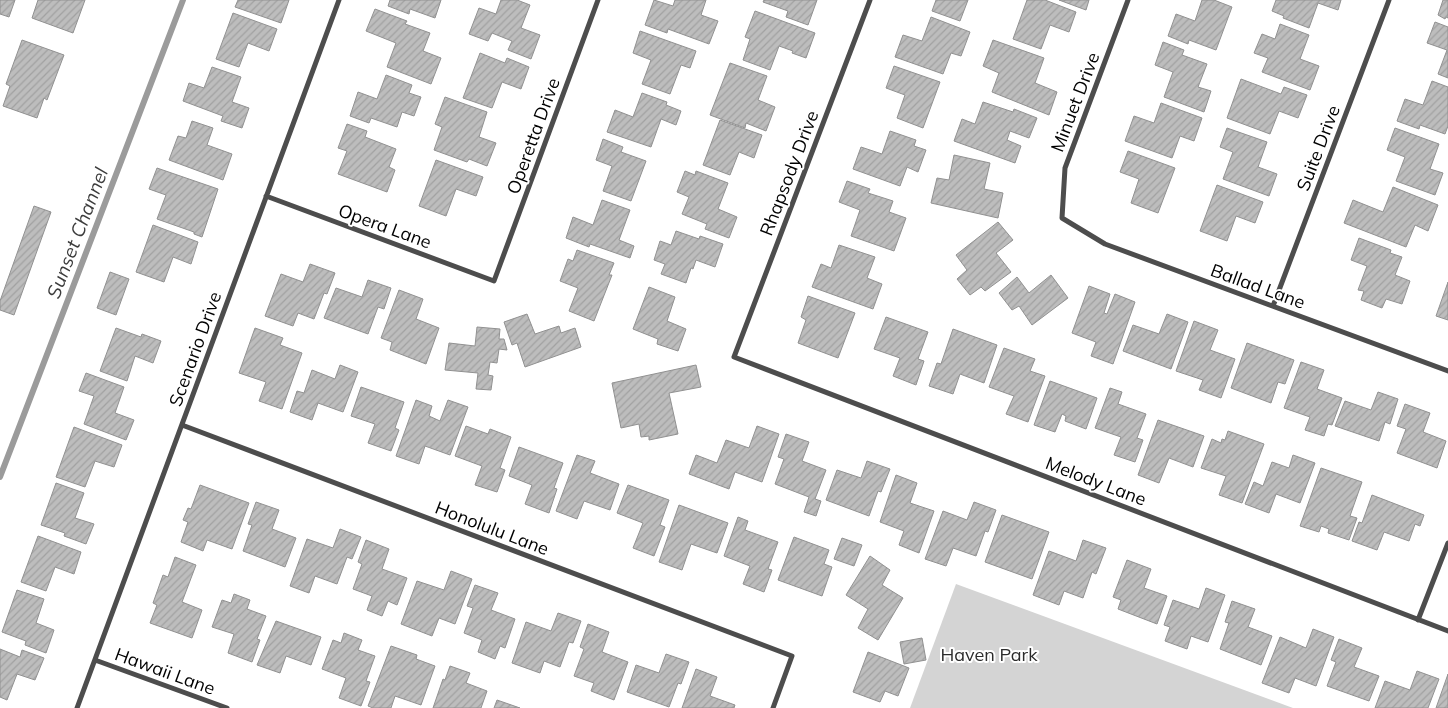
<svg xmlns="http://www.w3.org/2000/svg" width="1448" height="708" viewBox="0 0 1448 708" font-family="Mulish,sans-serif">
  <defs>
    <pattern id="building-hatch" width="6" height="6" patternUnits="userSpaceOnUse" patternTransform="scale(1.25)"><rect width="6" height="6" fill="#bdbdbd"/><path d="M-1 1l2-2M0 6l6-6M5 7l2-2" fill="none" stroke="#a1a1a1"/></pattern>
  </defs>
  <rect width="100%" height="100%" fill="#fff"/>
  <path fill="#d4d4d4" d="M956,584L1293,708H910Z"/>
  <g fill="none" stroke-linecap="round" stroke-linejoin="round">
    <path stroke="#9b9b9b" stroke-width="6" d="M0,477L183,0"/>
  </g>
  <path fill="url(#building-hatch)" stroke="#919191" d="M0,0H15L9,17L0,14Z
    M38,0H85L73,33L32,18Z
    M238,0H289L281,23L235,7Z
    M390,0H441L435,18L410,9L409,14L388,6Z
    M501,0H517L530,5L521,28L540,35L531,59L508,50L512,41L492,33L488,41L469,34L479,8L496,14Z
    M654,0L673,6L675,0H706L701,15L718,21L709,44L668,29L667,33L645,25Z
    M764,0H817L808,25L786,17L788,11L763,2Z
    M936,0H968L960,21L932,11Z
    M1027,0H1045L1076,12L1069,32L1050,25L1041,49L1013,39Z
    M1059,0H1089L1086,10Z
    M1202,0H1214L1232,7L1216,50L1189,40L1188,44L1168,36L1176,14L1195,21Z
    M1276,0H1341L1338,10L1318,3L1309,28L1283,18L1284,16L1272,11Z
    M1443,0H1448V18L1446,17L1445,19L1438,15Z
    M375,9L407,21L405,24L430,33L423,51L441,58L431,84L387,67L396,43L366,31Z
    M755,11L815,33L806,58L792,53L793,51L779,46L770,70L743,60L750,39L745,37Z
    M233,13L277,29L269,51L248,43L239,67L216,59Z
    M931,17L970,32L961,56L951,53L943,74L895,57L903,35L922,41Z
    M1435,22L1448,27V78L1438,74L1447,50L1427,43Z
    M1280,24L1309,35L1300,59L1319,66L1310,90L1262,72L1268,58L1254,53L1262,34L1275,39Z
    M640,31L696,51L690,68L681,65L670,94L642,84L651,60L633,53Z
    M22,40L64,55L47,100L44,98L37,118L3,106L10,86L6,84Z
    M993,40L1044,58L1035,83L1057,92L1049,115L992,92L999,73L983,66Z
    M1163,42L1184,50L1182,55L1207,64L1198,87L1211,91L1204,112L1164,97L1173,72L1155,65Z
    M480,53L505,63L507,58L529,67L521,89L502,82L492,108L463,98Z
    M730,63L767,76L758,100L775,107L766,131L746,123L745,128L710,115Z
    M894,66L940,82L923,128L897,118L905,95L886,88Z
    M212,67L241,77L232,102L249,108L242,128L221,121L223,116L183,101L189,83L204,88Z
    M386,75L412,85L409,93L421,97L414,116L402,112L397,127L371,118L369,123L350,116L358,92L377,99Z
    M1241,79L1281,94L1284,87L1307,95L1298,118L1279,111L1270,134L1227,118Z
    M1432,81L1448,87V126L1445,134L1420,125L1419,129L1397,121L1405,99L1423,105Z
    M642,93L667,102L666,105L681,111L676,125L661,119L651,147L607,132L615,110L633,117Z
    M445,97L487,112L479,137L496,143L487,166L469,159L467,162L434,150L442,127L435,124Z
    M983,102L1013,112L1014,109L1037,118L1029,138L1010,131L1007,140L1021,146L1015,163L954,141L962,119L975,124Z
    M1161,103L1202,118L1194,141L1180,136L1172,158L1125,141L1134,116L1154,123Z
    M720,120L762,135L754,158L739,152L730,175L703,165Z
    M192,121L213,128L207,145L232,154L223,180L169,160L178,136L186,138Z
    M347,124L367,131L365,137L396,149L389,167L395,170L387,192L338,174L347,151L338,148Z
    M1227,128L1267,142L1258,167L1277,174L1269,196L1223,179L1233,152L1220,147Z
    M1395,128L1439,144L1430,169L1443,173L1435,195L1396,181L1405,157L1387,150Z
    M890,131L916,140L914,146L926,150L918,172L907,167L900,186L853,169L861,147L882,154Z
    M603,139L623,147L621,152L646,161L631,201L603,191L612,166L596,160Z
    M1128,151L1175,168L1158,213L1131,203L1139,179L1120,172Z
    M954,155L990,163L984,189L1003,193L998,218L931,203L937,178L949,180Z
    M436,160L483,177L476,196L456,189L446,216L419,206Z
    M157,168L218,189L202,237L194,234V232L157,219L166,195L149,189Z
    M685,171L695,175L696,171L728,183L718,209L737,217L729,238L705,229L707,224L682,214L689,197L677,192Z
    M847,181L870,189L868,193L893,201L889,212L906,218L894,251L851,236L860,210L839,202Z
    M1217,185L1263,202L1255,223L1236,216L1227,241L1200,231Z
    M1393,187L1438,205L1428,231L1415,225L1406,247L1344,223L1353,200L1383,212Z
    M602,200L630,210L619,240L634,246L630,258L590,244L589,247L566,238L573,217L593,225Z
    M34,206L51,212L14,315L0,310V301Z
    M998,222L1013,240L996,253L1011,272L985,291L981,287L970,295L957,279L967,270L956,255Z
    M153,225L198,242L191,264L173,257L164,282L136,272Z
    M676,231L699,239L700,236L723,244L715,267L696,260L693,269L691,268L686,283L661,274L665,264L654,260L660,241L671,245Z
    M1359,238L1391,250L1390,253L1402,257L1395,275L1410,281L1402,304L1386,299L1382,308L1361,300L1364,291L1358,290L1367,266L1351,260Z
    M839,245L875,257L867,278L882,284L873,309L812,287L821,264L831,268Z
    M577,250L614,263L609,275H612L594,321L569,311L578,288L560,281L568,259L573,261Z
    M310,264L335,273L327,294L324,293L314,319L298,313L293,326L265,316L281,274L303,282Z
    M110,272L129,279L116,315L97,308Z
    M1051,275L1068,298L1032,325L1019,306L1012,310L999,293L1017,277L1029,293Z
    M368,280L391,288L384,309L378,307L368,334L324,318L336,288L362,297Z
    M1448,282V320L1436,316Z
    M1089,286L1110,294L1104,313L1107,314L1115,294L1135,302L1113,364L1091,356L1096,342L1072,333Z
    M649,287L675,297L667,321L686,329L678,351L657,344L658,339L633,329Z
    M399,290L423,299L416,319L439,328L426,364L390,350L392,342L381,338Z
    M808,296L855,313L838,358L798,343L806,320L801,317Z
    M527,314L535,334L559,326L561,333L575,328L581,347L525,367L517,343L512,345L504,322Z
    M1167,314L1188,322L1171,369L1123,351L1133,325L1159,334Z
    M886,317L928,332L918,359L924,361L916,385L893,376L900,358L874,349Z
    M1194,321L1218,330L1210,350L1235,359L1221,398L1199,390L1203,380L1176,371Z
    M477,327L500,329L499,339H504L507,350L499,349L497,363L490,362L488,375L493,376L491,390L476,389L478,373L445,370L449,343L475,346Z
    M116,328L141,337L142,334L161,341L153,363L135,356L127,381L100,371Z
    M255,328L283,338L280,345L302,353L282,409L259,401L266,382L239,373Z
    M953,329L997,345L984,383L960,374L953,394L929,386L937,363L941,364Z
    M1247,343L1294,360L1285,384L1278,382L1271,403L1231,388Z
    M1004,348L1035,359L1030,371L1045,376L1028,422L1006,414L1014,396L989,387Z
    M1301,362L1324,370L1317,389L1342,398L1332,425L1328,424L1324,436L1305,430L1310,417L1284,408Z
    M340,365L358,372L343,412L318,403L312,420L290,412L297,391L304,393L312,370L335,379Z
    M696,365L701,387L669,393L678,434L649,440V436L641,437L639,424L621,428L612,383Z
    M86,373L124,387L115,413L134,420L126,440L84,424L94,396L79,391Z
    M1050,381L1097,398L1086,429L1065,421L1066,416L1062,414L1055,432L1034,425Z
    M361,387L404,402L395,428L399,430L391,451L368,443L375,424L351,416Z
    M1110,388L1122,392L1118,404L1146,414L1137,438L1143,440L1135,462L1114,455L1121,437L1095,428Z
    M1378,392L1398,399L1390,424L1385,422L1379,441L1335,426L1345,401L1371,410Z
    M416,400L432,406L429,416L440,421L448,400L468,407L450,455L425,446L419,464L396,456Z
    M1405,404L1430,413L1423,432L1446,441L1437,468L1397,453L1406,429L1397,426Z
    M1158,420L1204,436L1193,467L1169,458L1159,483L1138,475Z
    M466,426L488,434L490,429L511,437L500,468L505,470L497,492L475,485L482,466L455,456Z
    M757,426L779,434L762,482L735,472L729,489L689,474L696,455L717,463L726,440L749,448Z
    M74,427L122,445L114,467L95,461L85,487L56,477Z
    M1228,431L1264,444L1242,503L1219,495L1226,476L1201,468L1212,439L1221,443L1222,439L1225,440Z
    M786,434L809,442L802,461L826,470L815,499L821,501L816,516L804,512L809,497L775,484L784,459L778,457Z
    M519,447L563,463L554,488L557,489L549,513L525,504L532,485L509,476Z
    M577,455L595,461L590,473L619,484L610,510L584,501L577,519L556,511Z
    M1293,455L1315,463L1300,503L1276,494L1269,513L1245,504L1254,482L1263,486L1272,462L1289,468Z
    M867,461L890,469L881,492L878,491L869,516L826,500L837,470L861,478Z
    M1321,468L1362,482L1350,516L1357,518L1349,540L1328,533L1329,529L1321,526L1319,532L1300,526Z
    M896,475L917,483L910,503L934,511L919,553L899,545L904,531L880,522Z
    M56,483L84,493L75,518L94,524L86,544L64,536L65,533L41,525Z
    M200,485L249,503L232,549L207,540L203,551L181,542L188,522L183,520L188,508L191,509Z
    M628,485L669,500L660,525L665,527L654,556L633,548L643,523L617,513Z
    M1372,495L1424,515L1420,526L1415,524L1409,541L1384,532L1377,550L1352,541L1359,522L1362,523Z
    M256,502L279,510L272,529L296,538L285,567L243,551L252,525L248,524Z
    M974,502L996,510L988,532L985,531L976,556L953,548L946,566L925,559L943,511L967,520Z
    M679,505L728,523L717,553L691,544L682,570L659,562Z
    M1002,515L1049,532L1032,579L985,562Z
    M738,517L748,521L745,530L778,542L768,569L772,570L764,592L743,584L750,566L724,556Z
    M340,529L361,537L352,559L347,557L337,584L315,576L309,593L290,586L307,539L333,548Z
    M38,536L81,552L74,574L55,567L46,591L21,582Z
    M794,537L829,550L824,564L832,567L822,596L778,580Z
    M842,538L862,545L854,566L834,559Z
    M366,540L389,549L382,569L407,578L397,605L388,601L382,616L367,610L372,596L353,589L362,564L358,562Z
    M1083,540L1106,548L1096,574L1092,572L1083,598L1064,591L1059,605L1033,595L1049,551L1076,561Z
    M870,556L890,570L882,585L903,598L878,640L858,628L868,609L846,595Z
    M175,557L196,565L182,602L202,610L192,638L150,623L157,605L153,603L163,575L168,577Z
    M1127,560L1151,569L1144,588L1167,596L1157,624L1118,609L1121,600L1113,597Z
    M451,571L472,579L455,624L439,618L432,636L401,624L417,581L444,590Z
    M475,585L498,593L491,610L515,619L505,648L500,646L495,659L478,652L482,640L464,633L473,608L467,606Z
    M1206,588L1225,595L1208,642L1191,636L1187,649L1165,641L1170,627L1164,625L1173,600L1199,609Z
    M17,590L44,599L36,623L54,630L46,653L25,645L26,641L2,632Z
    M234,594L250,600L247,609L266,616L257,639L260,640L252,662L228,653L234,634L212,627L222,600L231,603Z
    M1232,601L1255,609L1248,627L1272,636L1261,665L1220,649L1229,623L1225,622Z
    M558,613L581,621L573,643L569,642L560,667L544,661L540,673L512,663L526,622L551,631Z
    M276,621L321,637L311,665L286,656L280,673L257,665Z
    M588,624L609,632L602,652L628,662L614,700L591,691L594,683L574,676L584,649L580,647Z
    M1313,629L1334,637L1316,686L1295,678L1289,693L1262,683L1280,637L1306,648Z
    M344,633L362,640L358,650L375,656L366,681L370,682L361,706L339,698L346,678L322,669L333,640L341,643Z
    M922,638L926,660L904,664L900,642Z
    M1339,639L1362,648L1354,667L1379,676L1369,701L1327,686L1336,662L1331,660Z
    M391,646L417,655L416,659L435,666L421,705L395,696L391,708H373L368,706Z
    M0,649L20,657L22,650L44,658L35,680L17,674L7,700L0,697Z
    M868,652L909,668L898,696L885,691L880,702L853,692Z
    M666,654L689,662L681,684L678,683L669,707L627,692L636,665L659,673Z
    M450,666L470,673L466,683L487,691L481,708H433L443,679L445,680Z
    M696,669L717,677L710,696L735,705L734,708H682Z
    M1417,671L1439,679L1428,708H1375L1385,681L1410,690Z
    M1448,674V708H1436Z
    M497,700L520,708H494Z"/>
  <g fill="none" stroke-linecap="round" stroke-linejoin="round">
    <path stroke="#4d4d4d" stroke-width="5" d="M870,0L734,357L1448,631
      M1128,0L1065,168L1062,218L1105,244L1448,371
      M266,196L494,281L598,0
      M1273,306L1389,0
      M182,425L792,656L773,708
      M1418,620L1448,543
      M95,660L227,708
      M77,708L339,0"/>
  </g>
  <g text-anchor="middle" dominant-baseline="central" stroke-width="4" stroke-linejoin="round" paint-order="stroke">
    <g font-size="18" fill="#000" stroke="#fff">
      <text transform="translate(1075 102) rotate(-69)">Minuet Drive</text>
      <text transform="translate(533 136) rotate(-70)">Operetta Drive</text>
      <text transform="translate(1318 148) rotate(-69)">Suite Drive</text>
      <text transform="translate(789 173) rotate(-69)">Rhapsody Drive</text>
      <text transform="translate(385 226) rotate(20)">Opera Lane</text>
      <text transform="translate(1258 286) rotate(20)">Ballad Lane</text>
      <text transform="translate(195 349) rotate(-70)">Scenario Drive</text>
      <text transform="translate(1096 481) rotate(21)">Melody Lane</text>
      <text transform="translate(492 528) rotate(21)">Honolulu Lane</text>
      <text transform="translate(165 671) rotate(20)">Hawaii Lane</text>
    </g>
    <g font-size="18" fill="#2b2b2b" stroke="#fff">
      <text x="989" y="654">Haven Park</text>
    </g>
    <g font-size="19" font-style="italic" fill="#3c3c3c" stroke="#fff">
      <text transform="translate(77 233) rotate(-69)">Sunset Channel</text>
    </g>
  </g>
</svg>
